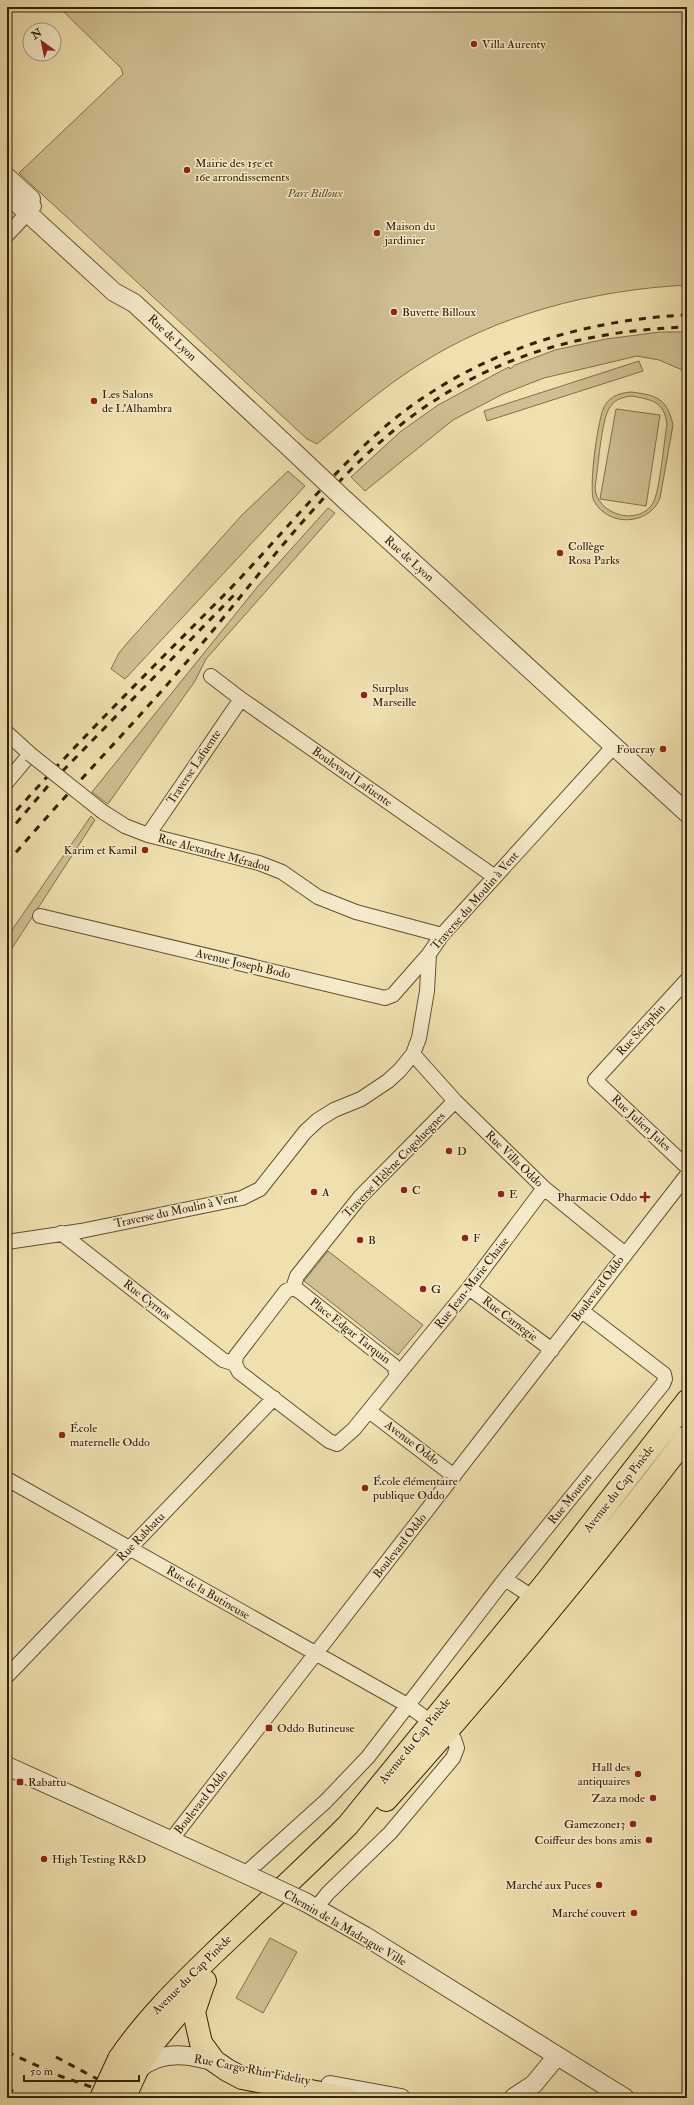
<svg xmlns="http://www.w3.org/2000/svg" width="694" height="2105" viewBox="0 0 694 2105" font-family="'IM FELL Double Pica',serif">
  <rect width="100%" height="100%" fill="#efe0ae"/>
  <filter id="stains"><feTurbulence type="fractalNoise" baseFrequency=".005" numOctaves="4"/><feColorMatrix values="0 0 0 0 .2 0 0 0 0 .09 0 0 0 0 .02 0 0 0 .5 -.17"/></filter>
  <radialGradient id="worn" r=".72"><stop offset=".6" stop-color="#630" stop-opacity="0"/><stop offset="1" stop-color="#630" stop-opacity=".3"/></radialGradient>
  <path fill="#cfbf92" stroke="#81704c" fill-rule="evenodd" d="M59,7H687V285C593,290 497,314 417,366C381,389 349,417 317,444L307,439L19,173L123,74L121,68Z
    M660,332H687V372L659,360L637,356L544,378L503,394L453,420L365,491L351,477L400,432L438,405L503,370L509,367L510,369L515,365L555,350L606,339Z
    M639,361L643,371L487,421L484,411Z
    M631,392C656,395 667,398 673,425L660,498C649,526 608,527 594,501C588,491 598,415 605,405C611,396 620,393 631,392ZM632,396C652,400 664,401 667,424C664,441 660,491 653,503C639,527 596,515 595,487C598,471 601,419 610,407C615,399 623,397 632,396Z
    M616,409L660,415L646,506L600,499Z
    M288,471L305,486L125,679L111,669L119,653L129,641L242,515Z
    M328,508L335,513L206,659L195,681L108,804L92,792L258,586Z
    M91,816L95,820L7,956V937Z
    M328,1251L423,1325L398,1355L304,1281Z
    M270,1938L297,1952L263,2013L236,1998Z"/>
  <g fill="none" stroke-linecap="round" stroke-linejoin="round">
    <g stroke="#625031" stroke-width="16">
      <path id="minor" d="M7,235L34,206
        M211,676L241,699L495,877
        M7,733L30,754L7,782
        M103,812L125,826L148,835L259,863L282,872L318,897L356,912L442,935
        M148,835L241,699
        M40,916L385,998L393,995L429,954
        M687,980L595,1080L687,1167
        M413,1054L455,1101L544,1188L625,1254
        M61,1233L223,1360L235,1364
        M7,1242L81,1231L242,1198L260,1189L305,1132L318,1120L334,1110L361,1099L388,1081L400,1070L413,1054L419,1038L427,991L429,954L442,935L614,746
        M293,1288L299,1291L394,1366L397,1376L354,1429L337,1444L329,1441L239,1372L235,1364L236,1356L243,1347L286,1291Z
        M293,1288L297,1276L360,1197L455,1101
        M469,1288L552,1350
        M397,1376L469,1288L544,1188
        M369,1411L454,1476
        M7,1479L409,1706L454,1739L457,1748L453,1758L390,1833L328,1893L316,1908
        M505,1579L540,1602
        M7,1676L274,1398
        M171,1840L687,1175
        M245,1874L326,1801L368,1757L505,1579L663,1384L665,1379L664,1374L582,1311"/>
    </g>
    <g stroke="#625031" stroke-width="20">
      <path id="tertiary" d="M7,177L31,199
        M7,194L114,292L134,303L292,450
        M345,500L687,813
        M7,1766L254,1878
        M305,1902L365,1936L625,2098
        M139,2069C163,2048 194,2055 222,2064
        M330,2085L401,2098
        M513,2098L534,2084L557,2056"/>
    </g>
    <g stroke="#332007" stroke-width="24">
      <path id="primary" d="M386,1800C491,1683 592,1562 687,1437
        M119,2059C146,2019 180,1986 214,1953C259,1910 304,1869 348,1825L547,1581L687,1401
        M137,2070L155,2041L205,1981"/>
    </g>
    <g stroke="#332007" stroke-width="24">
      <path id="motorway" d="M204,1982L194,2012L201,2043L214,2061L227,2070L242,2078L347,2098"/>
    </g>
    <use href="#minor" stroke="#f5ebca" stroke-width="14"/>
    <use href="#tertiary" stroke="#f5ebca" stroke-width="18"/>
    <use href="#primary" stroke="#efe0ae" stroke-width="22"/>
    <use href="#motorway" stroke="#efe0ae" stroke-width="22"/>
    <path stroke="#332007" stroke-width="3" stroke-dasharray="7 7" stroke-linecap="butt" d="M7,821C78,741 154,666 229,590C280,537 326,479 380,431C465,356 576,320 687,315
      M7,834L48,786L237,592
      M7,863C66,793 131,728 190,658C251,586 307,508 378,444C467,364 569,331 687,327
      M7,2052L60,2076L123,2098
      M56,2057L133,2098
      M7,2088L25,2098"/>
    <g stroke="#625031" stroke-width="16" stroke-linecap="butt">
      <path id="minor-bridge" d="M30,754L103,812"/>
    </g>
    <g stroke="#625031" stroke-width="20" stroke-linecap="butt">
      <path id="tertiary-bridge" d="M292,450L345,500
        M254,1878L305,1902"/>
    </g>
    <g stroke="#332007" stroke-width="24" stroke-linecap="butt">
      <path id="primary-bridge" d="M101,2098L119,2059
        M124,2098L137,2070"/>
    </g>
    <use href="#minor-bridge" stroke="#f5ebca" stroke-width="14"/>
    <use href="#tertiary-bridge" stroke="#f5ebca" stroke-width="18"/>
    <use href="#primary-bridge" stroke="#efe0ae" stroke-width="22"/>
  </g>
  <g fill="#8f2418" stroke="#f5ebca" stroke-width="1.5">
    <circle cx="474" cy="44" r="4"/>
    <circle cx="187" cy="170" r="4"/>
    <circle cx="377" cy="233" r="4"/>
    <circle cx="394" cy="312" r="4"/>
    <circle cx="94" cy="401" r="4"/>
    <circle cx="560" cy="553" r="4"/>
    <circle cx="364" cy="695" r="4"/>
    <circle cx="663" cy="749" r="4"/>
    <circle cx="145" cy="850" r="4"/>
    <circle cx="449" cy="1151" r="4"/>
    <circle cx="404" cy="1190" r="4"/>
    <circle cx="314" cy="1192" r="4"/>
    <circle cx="501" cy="1194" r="4"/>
    <path d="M643 1191h4v4h4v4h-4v4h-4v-4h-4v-4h4z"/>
    <circle cx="465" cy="1238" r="4"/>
    <circle cx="360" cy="1240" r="4"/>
    <circle cx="423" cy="1289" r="4"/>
    <circle cx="62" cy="1435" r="4"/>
    <circle cx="365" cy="1488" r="4"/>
    <rect x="265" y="1724" width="8" height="8" rx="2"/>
    <circle cx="638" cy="1774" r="4"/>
    <rect x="16" y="1778" width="8" height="8" rx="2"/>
    <circle cx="653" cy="1798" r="4"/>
    <circle cx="633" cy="1824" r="4"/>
    <circle cx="649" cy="1840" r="4"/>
    <circle cx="44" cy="1859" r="4"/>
    <circle cx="599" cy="1885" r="4"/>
    <circle cx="634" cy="1913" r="4"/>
  </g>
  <g text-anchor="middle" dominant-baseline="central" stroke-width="3" stroke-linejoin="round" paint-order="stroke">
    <g font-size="12" fill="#332007" stroke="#f5ebca" text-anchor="start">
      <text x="482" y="44">Villa Aurenty</text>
      <text x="195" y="163">Mairie des 15e et<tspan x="195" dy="14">16e arrondissements</tspan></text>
      <text x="385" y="226">Maison du<tspan x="385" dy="14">jardinier</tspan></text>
      <text x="402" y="312">Buvette Billoux</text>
      <text x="102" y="394">Les Salons<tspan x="102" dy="14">de L'Alhambra</tspan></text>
      <text x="568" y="546">Collège<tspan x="568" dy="14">Rosa Parks</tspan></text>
      <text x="372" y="688">Surplus<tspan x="372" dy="14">Marseille</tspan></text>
      <text x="655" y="749" text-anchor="end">Foucray</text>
      <text x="137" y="850" text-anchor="end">Karim et Kamil</text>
      <text x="457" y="1151">D</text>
      <text x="412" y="1190">C</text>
      <text x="322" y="1192">A</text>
      <text x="509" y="1194">E</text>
      <text x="637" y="1197" text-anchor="end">Pharmacie Oddo</text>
      <text x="473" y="1238">F</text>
      <text x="368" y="1240">B</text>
      <text x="431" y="1289">G</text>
      <text x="70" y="1428">École<tspan x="70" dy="14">maternelle Oddo</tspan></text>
      <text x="373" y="1481">École élémentaire<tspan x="373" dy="14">publique Oddo</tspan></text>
      <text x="277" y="1728">Oddo Butineuse</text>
      <text x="630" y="1767" text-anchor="end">Hall des<tspan x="630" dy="14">antiquaires</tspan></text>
      <text x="28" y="1782">Rabattu</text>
      <text x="645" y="1798" text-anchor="end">Zaza mode</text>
      <text x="625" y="1824" text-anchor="end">Gamezone13</text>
      <text x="641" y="1840" text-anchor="end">Coiffeur des bons amis</text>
      <text x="52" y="1859">High Testing R&amp;D</text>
      <text x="591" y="1885" text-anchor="end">Marché aux Puces</text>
      <text x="626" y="1913" text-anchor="end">Marché couvert</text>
    </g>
    <g font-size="12" font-style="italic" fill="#5a482a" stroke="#f5ebca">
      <text x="315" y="193">Parc Billoux</text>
    </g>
    <g font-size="12" fill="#332007" stroke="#f5ebca">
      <text transform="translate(172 338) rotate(43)">Rue de Lyon</text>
      <text transform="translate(409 559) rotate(42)">Rue de Lyon</text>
      <text transform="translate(194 767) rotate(-56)">Traverse Lafuente</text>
      <text transform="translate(352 777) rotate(35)">Boulevard Lafuente</text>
      <text transform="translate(214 853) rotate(15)">Rue Alexandre Méradou</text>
      <text transform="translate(475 901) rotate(-49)">Traverse du Moulin à Vent</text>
      <text transform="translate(243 964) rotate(13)">Avenue Joseph Bodo</text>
      <text transform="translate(641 1030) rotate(-47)">Rue Séraphin</text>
      <text transform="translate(641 1123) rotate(43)">Rue Julien Jules</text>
      <text transform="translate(514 1159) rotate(44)">Rue Villa Oddo</text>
      <text transform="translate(394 1165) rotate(-46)">Traverse Hèlène Cogoluegnes</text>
      <text transform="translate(176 1211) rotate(-12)">Traverse du Moulin à Vent</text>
      <text transform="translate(472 1283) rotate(-52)">Rue Jean-Marie Chaise</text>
      <text transform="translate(598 1289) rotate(-53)">Boulevard Oddo</text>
      <text transform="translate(147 1300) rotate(38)">Rue Cyrnos</text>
      <text transform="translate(510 1319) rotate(37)">Rue Carnegie</text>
      <text transform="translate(350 1331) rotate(38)">Place Edgar Tarquin</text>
      <text transform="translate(412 1443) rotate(37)">Avenue Oddo</text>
      <text transform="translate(619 1489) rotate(-52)">Avenue du Cap Pinède</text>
      <text transform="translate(570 1499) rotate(-51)">Rue Mouton</text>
      <text transform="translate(141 1537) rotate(-46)">Rue Rabbatu</text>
      <text transform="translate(400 1546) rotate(-52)">Boulevard Oddo</text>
      <text transform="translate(208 1593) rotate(30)">Rue de la Butineuse</text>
      <text transform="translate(415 1741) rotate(-51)">Avenue du Cap Pinède</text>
      <text transform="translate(201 1802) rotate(-52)">Boulevard Oddo</text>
      <text transform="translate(345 1928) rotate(30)">Chemin de la Madrague Ville</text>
      <text transform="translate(192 1975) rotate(-45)">Avenue du Cap Pinède</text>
      <text transform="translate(252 2070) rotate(11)">Rue Cargo Rhin Fidelity</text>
    </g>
  </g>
  <rect width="694" height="2105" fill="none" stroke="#efe0ae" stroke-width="24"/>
  <rect x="8" y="8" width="678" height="2089" fill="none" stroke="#332007" stroke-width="2"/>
  <rect x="12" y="12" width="670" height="2081" fill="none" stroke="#332007"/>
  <g transform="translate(42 42) rotate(327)"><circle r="19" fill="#f5ebca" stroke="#a79a7c"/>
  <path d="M0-3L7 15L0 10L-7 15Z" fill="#8f2418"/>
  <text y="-6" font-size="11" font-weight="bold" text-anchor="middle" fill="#332007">N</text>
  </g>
  <path d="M24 2075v6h115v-6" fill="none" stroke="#332007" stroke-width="2"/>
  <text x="30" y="2075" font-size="12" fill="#332007" stroke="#f5ebca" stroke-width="3" paint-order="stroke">50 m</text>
  <rect width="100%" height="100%" filter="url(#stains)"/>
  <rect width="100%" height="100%" fill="url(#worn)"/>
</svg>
